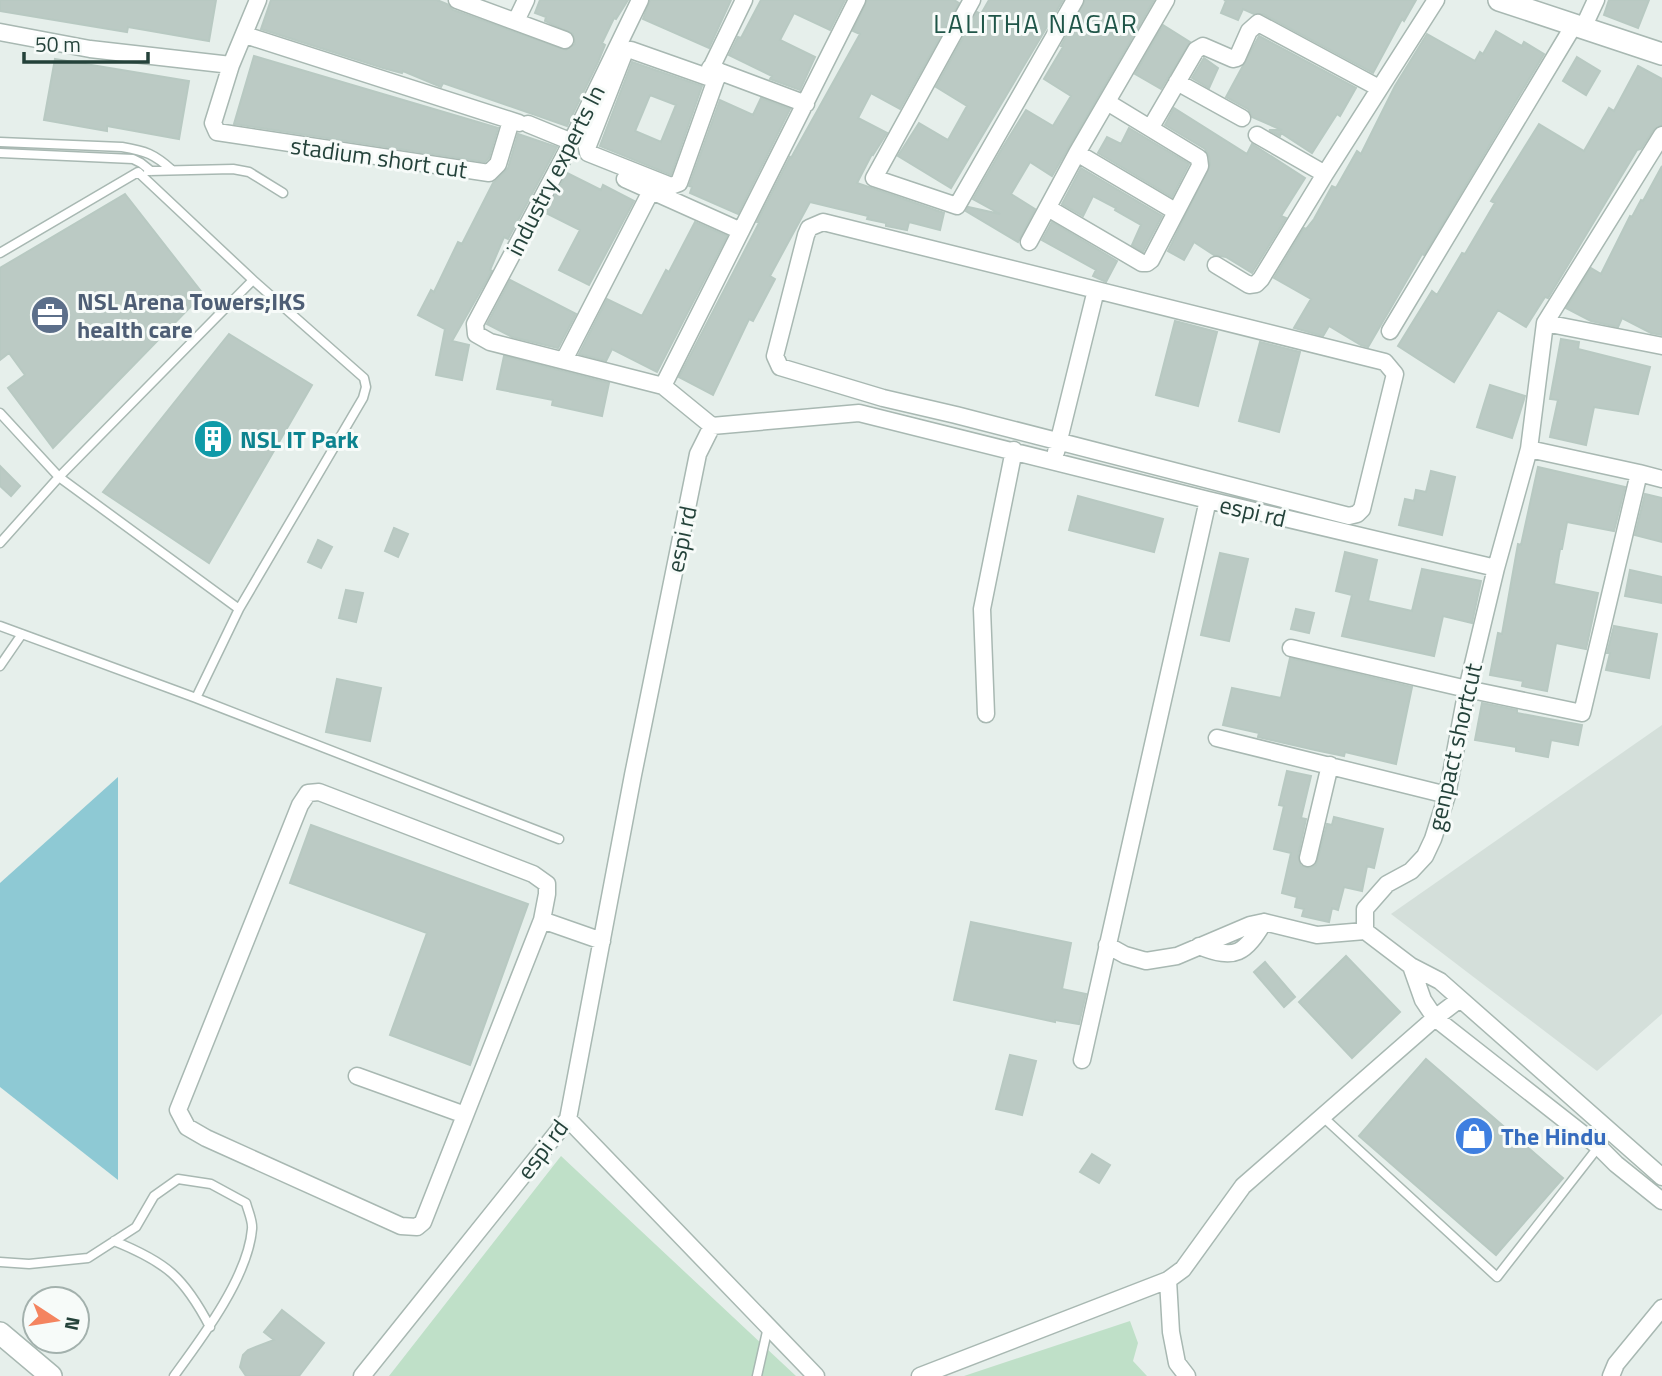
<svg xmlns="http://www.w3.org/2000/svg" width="1662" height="1376" viewBox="0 0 1662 1376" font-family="'Titillium Web',sans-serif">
  <rect width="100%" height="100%" fill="#e6efeb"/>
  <path fill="#d4dfda" d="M1662,725V1014L1597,1071L1391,914Z"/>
  <path fill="#bfe0c8" d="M561,1156L796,1376H389Z
    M1130,1321L1138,1343L1133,1361L1147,1376H964Z"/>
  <path fill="#8ec9d4" d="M118,777V1180L0,1087V883Z"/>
  <path fill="#bbcac4" stroke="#b8c9c2" stroke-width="2" fill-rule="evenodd" d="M0,0H216L209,41L128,27L127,32L0,11Z
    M271,0H437L447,4L453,10L566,50L575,44L573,34L545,21L546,17L535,13L540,0H628L616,19L614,18L602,43L605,45L598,62L567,126L443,83L441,87L403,71L402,73L383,68L261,29Z
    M650,0H731L709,48L643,19Z
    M761,0H845L830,30L794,13L780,40L815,57L800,90L770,79L772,76L729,55L738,37L741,38Z
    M867,0H954L959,3L900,109L871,93L858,118L887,133L873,155L872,154L857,183L944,213L940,230L909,222L907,230L886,226V223L867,219L868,216L810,202L770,276L775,279L753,321L749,319L713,395L679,377L759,223L757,222L790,157L791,158L860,34L853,31Z
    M989,0H1063L951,188L898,156L919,123L948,140L967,106L936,87L977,12L981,14Z
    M1085,0H1154L1052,176L1030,162L1011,194L1035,209L1018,242L966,211L968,207L1000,214L973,199L1003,147L1026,110L1053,126L1071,96L1044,79L1063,47L1061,46Z
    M1224,0H1416L1404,21L1402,19L1373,73L1263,14H1254L1243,9L1238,20L1221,13L1226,1Z
    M1609,0H1649L1638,28L1604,15Z
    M1163,25L1190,42L1161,89L1135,74Z
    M1496,31L1522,46L1524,42L1544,54L1424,255L1422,254L1368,347L1361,345L1329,326L1323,336L1294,328L1311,299L1274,278L1304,228L1306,229L1314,219L1332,186L1336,188L1357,151L1361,154L1395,86L1427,34L1475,61L1480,52L1483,54Z
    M1259,36L1356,88L1340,116L1337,114L1312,153L1281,133L1280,136L1269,130H1282L1252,117L1248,109L1226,97Z
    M254,56L498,128L489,158L485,162L234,124Z
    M1577,57L1600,71L1586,95L1563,81Z
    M1204,58L1218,68L1209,88L1192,78Z
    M55,59L189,81L179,139L107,126V131L44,120Z
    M632,62L702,86L671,175L600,146ZM650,95L676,105L661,142L635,131Z
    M1638,66L1662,79V125L1654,129L1641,149L1637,150L1548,298L1545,297L1526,327L1498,310L1454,382L1398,346L1432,291L1437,295L1462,253L1465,254L1495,203L1491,201L1539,124L1584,151L1609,108L1614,111Z
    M761,98L790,109L738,214L690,193L692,187L689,186L720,100L753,115Z
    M1174,108L1247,154L1252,144L1305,178L1281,216L1286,218L1252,273L1226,257L1214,255L1194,242L1184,260L1168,251L1210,165L1209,156L1205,149L1165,125Z
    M1129,128L1189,164L1172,197L1098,153L1107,137L1121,144Z
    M518,134L557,147L508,239L504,237L490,270L492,271L452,341L469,345L462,380L436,375L445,329L418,315L431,290L434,292L458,242L462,244L493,183L508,168Z
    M1662,166V335L1651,333L1622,318L1618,327L1591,321L1566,308L1591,268L1601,274L1630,216L1632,217L1641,200L1643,201Z
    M1081,168L1162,216L1143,252L1132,245L1141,225L1115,210L1116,208L1093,196L1083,216L1062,204Z
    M567,173L601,190L603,185L634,201L589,285L559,270L580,230L546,213Z
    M125,194L203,294L53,448L8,388L25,375L9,353L0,360V268Z
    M695,222L727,236L657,372L612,349L606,361L579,354L607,299L642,316L666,270L669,272Z
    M1052,222L1117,261L1106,282L1093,276L1096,270L1042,240Z
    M510,280L576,314L558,348L512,337L487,324Z
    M1175,321L1217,332L1198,406L1156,395Z
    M229,334L312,385L209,563L103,492Z
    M1561,339L1579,342L1578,349L1650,367L1638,414L1594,407L1586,445L1550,437L1558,400L1550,399Z
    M1260,342L1300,352L1279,432L1239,421Z
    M504,356L609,383L602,416L552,405L553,400L497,389Z
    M1490,385L1525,396L1512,438L1477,427Z
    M0,466L20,486L11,496L0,486Z
    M1538,467L1625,487L1614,531L1567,522L1562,549H1560L1554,584L1598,593L1586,649L1556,643L1547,691L1522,686L1523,681L1490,675L1498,633L1502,634L1518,544L1521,545Z
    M1431,471L1455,477L1442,535L1399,525L1405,499L1414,501L1416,490L1426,492Z
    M1645,494L1662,498V542L1635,535Z
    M1078,496L1163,519L1154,552L1069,530Z
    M394,528L408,534L398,557L385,551Z
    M318,540L332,547L321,568L308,562Z
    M1345,552L1377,560L1368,601L1412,611L1422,569L1481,581L1472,623L1443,616L1434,656L1342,636L1352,595L1336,591Z
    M1220,553L1248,559L1229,641L1201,635Z
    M1630,570L1662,577V603L1625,596Z
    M346,590L363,593L356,622L339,618Z
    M1296,609L1314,613L1309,633L1291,629Z
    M1614,626L1657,634L1649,678L1606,670L1610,653H1607Z
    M1290,658L1412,687L1396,764L1345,752L1344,756L1315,750L1258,737L1259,733L1223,725L1232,688L1281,698Z
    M337,679L381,688L370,741L326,732Z
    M1482,703L1517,710V713L1582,725L1578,745L1551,740L1548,757L1516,751V747L1475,740Z
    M1287,771L1311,776L1301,818L1306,819L1298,856L1301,866L1310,868L1316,865L1327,824L1332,825L1334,817L1383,829L1374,868L1367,866L1362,891L1344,887L1338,910L1332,908L1329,922L1302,916L1304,909L1295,907L1297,897L1282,893L1291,853L1274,849L1284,806L1279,805Z
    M311,825L528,904L470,1065L390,1035L427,933L290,883Z
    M971,922L1071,943L1062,989L1086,994L1079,1024L1055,1020V1022L954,1000Z
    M1346,956L1400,1012L1352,1058L1299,1002Z
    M1265,962L1295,997L1284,1007L1254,972Z
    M1010,1055L1036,1061L1022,1115L996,1109Z
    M1426,1059L1563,1178L1496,1255L1359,1136Z
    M1092,1154L1110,1165L1099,1183L1080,1172Z
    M282,1310L324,1343L299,1376H246L240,1367L243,1355L248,1350L274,1340L264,1332Z"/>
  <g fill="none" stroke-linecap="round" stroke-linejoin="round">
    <g stroke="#a8b8b2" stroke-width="11">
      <path id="service" d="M0,142L122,147C146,151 154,154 172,170
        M0,153L133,159L141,163L151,171
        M148,171L233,169L249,172L283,193
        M0,253L138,172L253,280
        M0,413L59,477L239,609
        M0,543L59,477L253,280L364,378L366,387L363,398L239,609L196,698L0,626
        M0,666L22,634
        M196,698L559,839
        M1323,1117L1497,1277L1610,1132
        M114,1241C166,1262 184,1277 210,1327
        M0,1262L29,1264L88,1258L136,1227L154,1196L178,1179L211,1184L246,1203C248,1211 253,1221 252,1229C248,1277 202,1338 174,1376
        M757,1376L768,1327"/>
    </g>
    <g stroke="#a8b8b2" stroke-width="19">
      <path id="minor" d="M258,0L231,65L213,123L217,132L489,173L498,164L511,121
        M457,0L565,40
        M640,0L566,153L475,324L476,334L490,342L663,386L712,426
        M972,0L874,178L957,206L1075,0
        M516,21L526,0
        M1583,28L1596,0
        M0,32L90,49L231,65
        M245,35L519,123
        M710,68L806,104
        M711,68L744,0
        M716,80L631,50L625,51L587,148L588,153L671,186L679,183L719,71
        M1177,82L1242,118
        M528,124L572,142
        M1151,127L1196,50L1203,46L1233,59L1237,58L1249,31L1258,23L1379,88
        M1257,135L1325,174
        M1077,153L1175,211
        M625,179L741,231
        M1048,208L1142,263H1147L1151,260L1200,166L1199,158L1107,102
        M823,222L1385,362L1395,374L1362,509L1357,514L1349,516L956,415L883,398L780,367L775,356L806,235L809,228Z
        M1029,242L1077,153L1166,0
        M1216,265L1249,285L1256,284L1261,279L1325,174L1436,0
        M1545,323L1662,346
        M1390,331L1574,25
        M564,360L651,191
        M663,386L857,0
        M1529,449L1639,473
        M1056,452L1096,290
        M1291,648L1467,689L1582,713L1639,473L1662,479
        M986,714L982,609L1014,450
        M1217,738L1447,795
        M1308,858L1330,765
        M542,920L423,1222L417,1227L401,1226L206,1138L187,1127L178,1110L300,805L308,793L319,792L533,874L547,884V894L542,920L602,941
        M1365,931V909L1387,884L1411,871L1425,856L1433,839L1447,795L1467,689L1496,568L1529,449L1545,323L1662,135
        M1365,931L1411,966L1440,981L1662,1177
        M1107,945L1125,955L1146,961L1177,956L1250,925L1264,922L1317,935L1365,931
        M1199,946C1236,961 1245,953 1264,922
        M1411,966L1423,1000L1435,1018L1598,1146L1616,1164L1662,1201
        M1082,1060L1208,500
        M357,1076L465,1115
        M568,1119L816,1376
        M1168,1280L1171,1332L1177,1363L1187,1376
        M362,1376L568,1119L633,775L698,454L712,426L859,413L1208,500L1496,568
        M920,1376L1168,1280L1183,1269L1243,1186L1435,1018L1460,999
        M1611,1376L1616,1364L1662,1308"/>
    </g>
    <g stroke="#a8b8b2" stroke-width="24">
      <path id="tertiary" d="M1499,0L1662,54
        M0,1333L51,1376"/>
    </g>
    <use href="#service" stroke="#fff" stroke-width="8"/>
    <use href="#minor" stroke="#fff" stroke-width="16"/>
    <use href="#tertiary" stroke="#fff" stroke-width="21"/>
  </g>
  <defs>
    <g id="office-disc" transform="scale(2.0125)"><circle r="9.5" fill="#5c6f8a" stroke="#f7fbf9"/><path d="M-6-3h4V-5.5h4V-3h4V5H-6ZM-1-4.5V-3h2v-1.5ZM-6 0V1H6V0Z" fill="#fff"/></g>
    <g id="building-disc" transform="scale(2.0125)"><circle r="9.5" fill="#0f9aa8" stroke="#f7fbf9"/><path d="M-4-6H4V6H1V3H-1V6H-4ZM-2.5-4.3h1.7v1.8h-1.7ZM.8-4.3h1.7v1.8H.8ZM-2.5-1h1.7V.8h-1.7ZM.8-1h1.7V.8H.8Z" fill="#fff"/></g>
    <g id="shop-disc" transform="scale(2.0125)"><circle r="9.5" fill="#3f7fe0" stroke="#f7fbf9"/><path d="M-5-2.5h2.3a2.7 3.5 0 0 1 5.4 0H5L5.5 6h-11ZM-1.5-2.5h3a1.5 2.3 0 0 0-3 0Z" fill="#fff"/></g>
  </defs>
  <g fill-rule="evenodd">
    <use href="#office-disc" x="50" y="315"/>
    <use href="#building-disc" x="213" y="439"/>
    <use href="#shop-disc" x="1474" y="1136"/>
  </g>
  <g text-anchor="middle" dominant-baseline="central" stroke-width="6" stroke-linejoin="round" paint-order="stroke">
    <g font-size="24" fill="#24423a" stroke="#f7fbf9">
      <text transform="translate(379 157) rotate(8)">stadium short cut</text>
      <text transform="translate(555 170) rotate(-63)">industry experts ln</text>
      <text transform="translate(1253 511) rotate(13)">espi rd</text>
      <text transform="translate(681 539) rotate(-78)">espi rd</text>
      <text transform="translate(1454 747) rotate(-77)">genpact shortcut</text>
      <text transform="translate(542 1149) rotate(-53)">espi rd</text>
    </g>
    <g font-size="24" font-weight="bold" fill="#4e5e75" stroke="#f7fbf9" text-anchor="start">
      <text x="77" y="301">NSL Arena Towers;IKS<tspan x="77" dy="28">health care</tspan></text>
    </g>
    <g font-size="24" font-weight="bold" fill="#0d838f" stroke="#f7fbf9" text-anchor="start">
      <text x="240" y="439">NSL IT Park</text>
    </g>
    <g font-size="24" font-weight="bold" fill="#366cbe" stroke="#f7fbf9" text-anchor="start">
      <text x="1501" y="1136">The Hindu</text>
    </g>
    <g font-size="26" letter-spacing="2" fill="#1f5548" stroke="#f7fbf9">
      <text x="1036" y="23">LALITHA NAGAR</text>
    </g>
  </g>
  <g transform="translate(56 1320) rotate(102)"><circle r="33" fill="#f7fbf9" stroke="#a3b1ad" stroke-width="2"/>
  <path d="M0-5L12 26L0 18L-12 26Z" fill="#f4845f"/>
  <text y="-10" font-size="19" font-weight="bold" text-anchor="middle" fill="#24423a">N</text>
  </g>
  <path d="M24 52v10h124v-10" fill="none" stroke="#24423a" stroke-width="3.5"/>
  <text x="35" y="52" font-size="21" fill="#24423a" stroke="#f7fbf9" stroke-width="5" paint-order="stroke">50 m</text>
</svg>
